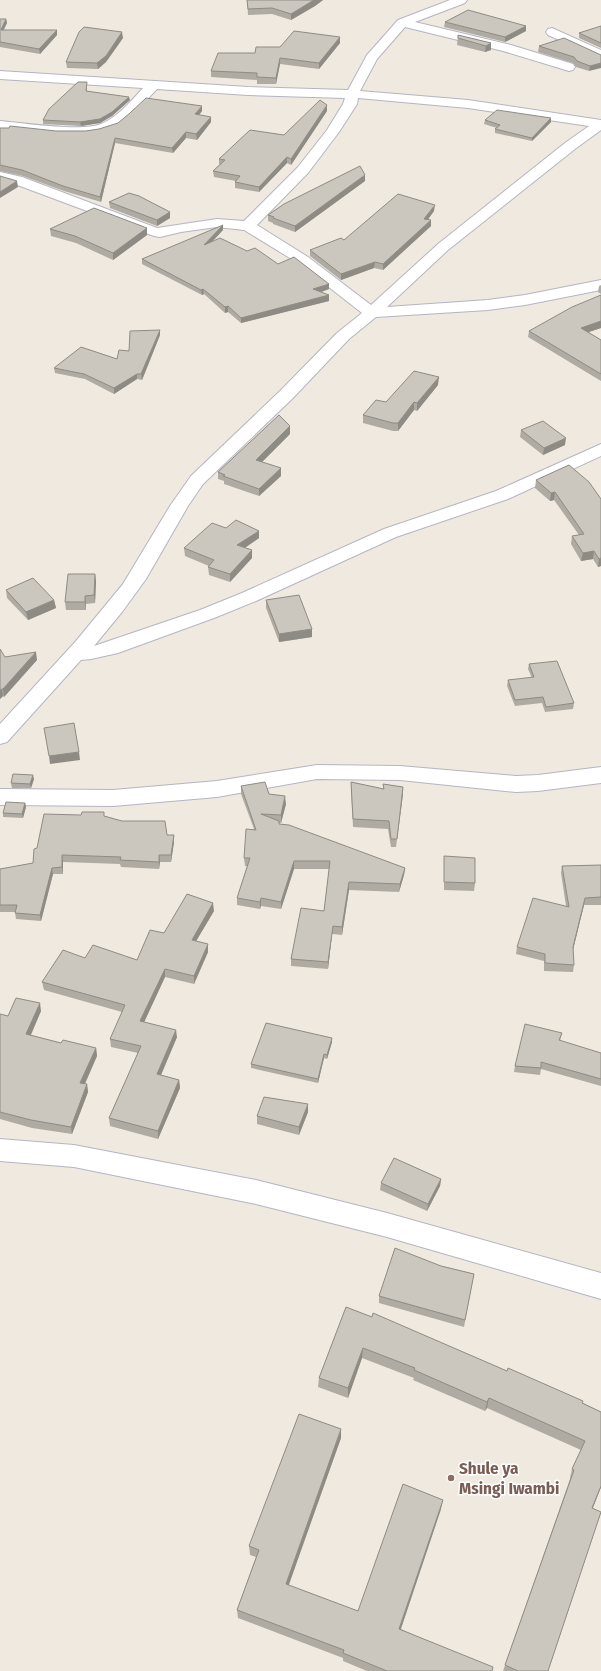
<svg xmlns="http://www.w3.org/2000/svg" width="601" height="1671" viewBox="0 0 601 1671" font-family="'Fira Sans Condensed',sans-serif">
  <rect width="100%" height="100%" fill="#f0e9e0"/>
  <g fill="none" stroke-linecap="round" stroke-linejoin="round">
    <g stroke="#b4b5c2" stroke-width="2">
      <path id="minor" d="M450,0H467L465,3L415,22L511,45L573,64L575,67L573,70L569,71L503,51L405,27L377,59L360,91L468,100L601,120V130L575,149L448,250L387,307L488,300L525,295L601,280V290L525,305L488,310L376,317L349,339L292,399L203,484L188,506L146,579L122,612L94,646L200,610L242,593L384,529L496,491L601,444V456L508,499L396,537L256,601L214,618L118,653L91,659L81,660L7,742L0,744V724L76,641L123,584L170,506L191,476L280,391L337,333L362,313L298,263L244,230L217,227L181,232L160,237L154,236L12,183L0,180V172L22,177L157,228L217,219L244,221L298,167L327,130L343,104L345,98L248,95L157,89C143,103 129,122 111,130C83,141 30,132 0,129V121C22,123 83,132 101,124C118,117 131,101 143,88L0,79V71L248,87L348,90L367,55L398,20ZM358,98L468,108L589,126L565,143L438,244L371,305L308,257L257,225L308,173L339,132L357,104Z
        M552,28L601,50V59L548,35L546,32L548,29Z
        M317,765L400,766L516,776L538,775L601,767V783L538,791L516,792L400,780L317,779L217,797L113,806L0,805V789L113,790L217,781Z
        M0,1139L74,1145L256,1180L387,1213L601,1273V1299L387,1237L256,1204L74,1167L0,1161Z"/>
    </g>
    <use href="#minor" fill="#fff" fill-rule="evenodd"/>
  </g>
  <path fill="#afaba3" d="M247,0H323L315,6L291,20L272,14L248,15Z
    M0,19H6L7,23L4,30L57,35L40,54L0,47Z
    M445,22L526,26V31L505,42L444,27Z
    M601,26V48L579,38V33Z
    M458,35L491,43V50L485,52L457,45Z
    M340,37V43L319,69L280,64L276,84H257V80L211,77V71L255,53L280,47Z
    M123,38L106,62L98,69L67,68L66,62Z
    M539,46L601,55L589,71L576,67L573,63L538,52Z
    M87,86V91L130,100L112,116L100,123L81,126L43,124V120Z
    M202,111L199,115L211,122L197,140L186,138L173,153L115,143L101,202L64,191L23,176L0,171V128L56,131H86L99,129Z
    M327,111L291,165L287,163L259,192L235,188V182L236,181L214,177L213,171L220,164H219V159L284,135Z
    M485,120L551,122L532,141L495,133V129L497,128L484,124Z
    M365,181L295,232L273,224V223L268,221V215Z
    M109,202L170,212V218L157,226L110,208Z
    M434,211L428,219L431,226L383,270L374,268L341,280L310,256V250Z
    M147,228V235L113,260L76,243L51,236L50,229Z
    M223,230L213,241L247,251L278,264L329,289L321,292L329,295V301L241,323L228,312L225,313L204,294L202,295L142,264V259Z
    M601,285V294L598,292L599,286Z
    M601,295V328L588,332L601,340V381L528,337L529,331Z
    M160,335L142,380L137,379L114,394L85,379L55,373L54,368L117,359L129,351Z
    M438,385L417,411L414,410L398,431H393L363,423V415L386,402Z
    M521,430L565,445L543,455L520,437Z
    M290,434L262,462L281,468V476L259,496L224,484V481L218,479V472Z
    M536,480L601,499V566L598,567L593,559L581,561L571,544L572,536L579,535L554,500L550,501L535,488Z
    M226,528L259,531V538L245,548L252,550V558L230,582L209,575L208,567L209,566L185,556L184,548Z
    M95,574L96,582L95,603L86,604V610H66L65,602Z
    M6,590L54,600L56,608L28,620L7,598Z
    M266,600L312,637L279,642L266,608Z
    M5,657L37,660L4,697L3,696L0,699Z
    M529,664L574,703L573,709L545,712L542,703L515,706L507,686L508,680L532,678L528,669Z
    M34,779L31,788H12L11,783Z
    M351,782L383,789V784L403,787L396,847H391L388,829L353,827L351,790Z
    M241,786L269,794L286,804L281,823H279V824L405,868L404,875L399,892L349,890L342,935L332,934L328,969L291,966V959L324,911L329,869H294L281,909L261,906L260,909L237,905V898L247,866H245L244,858L254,829L241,794Z
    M25,803L26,807L23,818L3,817V813Z
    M105,816L167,835H174V842L171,862H160L159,869L121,867L120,864L63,862V874H53L41,921L16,919L15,912H0V869L33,863L37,848Z
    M444,856L475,883L474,891L444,890Z
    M601,865V905H584L573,949L574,965L573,972L544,971V961L516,954L517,947L566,906L561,873L562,866Z
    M214,911L196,941L208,952L194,984L165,977L144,1022L177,1037L161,1075L179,1080L180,1088L158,1139L110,1126L109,1118L138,1053L111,1047L110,1039L122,1012L44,990L42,982L85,958L137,960L164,933Z
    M41,1011L30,1035L61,1043L96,1048L97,1056L85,1084H87L88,1092L72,1134L32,1128L0,1119V1014L8,1016Z
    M562,1033L560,1041L601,1053V1086L541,1069L540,1075L514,1072L515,1066Z
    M332,1042L327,1059L324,1058L318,1083L251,1068V1064Z
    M308,1112L299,1135L257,1124V1116Z
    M441,1179L440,1186L427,1211L380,1190L381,1183Z
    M441,1266L474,1274L464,1327L379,1303V1296Z
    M346,1307L507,1371L583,1403L601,1412V1487L593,1508L548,1671H503L570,1479V1478L572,1469L581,1450L487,1408L485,1411L413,1380L414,1378L362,1358L348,1398L318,1387L319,1378Z
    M341,1438L288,1585L358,1611L441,1509L401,1629L492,1671H367L343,1661V1658L238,1618L237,1610L256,1557L250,1555L249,1546Z"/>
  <path fill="#8e8b85" d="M314,0H323L315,6L291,20V14Z
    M6,19L7,23L1,34V30Z
    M526,26V31L505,42V37Z
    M57,30V35L40,54L39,49Z
    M122,32L123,38L106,62L98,69L97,63Z
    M340,37V43L319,69V63Z
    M491,43V50L485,52L486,46Z
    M280,58V64L276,84V78Z
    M601,63V68L589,71L590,66Z
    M129,97L130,100L112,116L100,123L81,126L80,122Z
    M327,105V111L291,165V159Z
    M202,106V111L195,120V114Z
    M211,117V122L197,140L196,134Z
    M551,118V122L532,141V138Z
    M186,132V138L173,153L172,148Z
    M115,138V143L101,202L100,197Z
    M287,157V163L259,192V187Z
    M365,175V181L295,232V226Z
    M17,181L18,187L0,198V192Z
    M435,205L434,211L424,225V219Z
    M170,212V218L157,226V220Z
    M431,220V226L383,270V264Z
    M223,225V230L204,250V245Z
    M147,228V235L113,260V253Z
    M375,262L374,268L341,280V274Z
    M329,284V289L313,295V289Z
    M203,289L204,294L202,295L201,290Z
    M329,295V301L241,323V318Z
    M228,306V312L225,313V307Z
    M601,321V328L580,335L581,328Z
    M160,330V335L142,380L141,374Z
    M137,374V379L114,394V388Z
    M439,377L438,385L417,411V403Z
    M414,402V410L398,431V423Z
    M290,426V434L257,467L256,460Z
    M566,438L565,445L543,455L544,448Z
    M281,468V476L259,496V489Z
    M555,492L554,500L550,501L551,493Z
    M259,531V538L237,553V545Z
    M252,550V558L230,582V574Z
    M594,551L593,559L581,561L583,553Z
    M601,558V566L598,567L599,559Z
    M95,574L96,582L95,603L94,595Z
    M85,596L86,604V610L85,602Z
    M54,600L56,608L28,620L26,612Z
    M312,629V637L279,642V634Z
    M36,652L37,660L4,697L3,689Z
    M2,689L3,696L0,699V690Z
    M79,752L80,760L50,764L49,756Z
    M33,775L34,779L31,788L30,784Z
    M403,787V795L396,847L397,839Z
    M285,796L286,804L281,823V815Z
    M25,803L26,807L23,818L22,814Z
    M174,835V842L171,862V855Z
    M62,855L63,862V874L62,867Z
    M159,855L160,862L159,869Z
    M294,861V869L281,909V902Z
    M52,868L53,874L41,921L40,915Z
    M405,868L404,875L399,892L400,884Z
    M349,882V890L342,935V927Z
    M261,898V906L260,909V902Z
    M585,898L584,905L572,954L573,947Z
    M213,903L214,911L192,948V940Z
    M333,926L332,934L328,969V962Z
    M208,944V952L194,984V976Z
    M165,969V977L141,1029L140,1021Z
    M40,1003L41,1011L28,1042L26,1034Z
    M176,1030L177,1037L158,1082L157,1074Z
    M332,1038V1042L327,1059V1055Z
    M96,1048L97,1056L82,1090L80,1083Z
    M324,1054V1058L318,1083V1079Z
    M179,1080L180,1088L158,1139V1131Z
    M87,1084L88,1092L72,1134L71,1127Z
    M308,1104V1112L299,1135V1127Z
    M441,1179L440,1186L427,1211L428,1204Z
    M363,1348L362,1358L348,1398V1388Z
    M489,1398L487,1408L485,1411L487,1402Z
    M341,1429V1438L286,1593V1584Z
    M601,1486V1487L589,1517L592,1508Z
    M443,1500L441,1509L398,1637L399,1629Z"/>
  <path fill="#cbc7be" stroke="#8e8b85" d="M247,0H314L291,14L272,8L248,9Z
    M468,10L526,26L505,37L445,22Z
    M0,19H6L1,30H57L39,49L0,42Z
    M601,26V43L579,33Z
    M84,27L122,32L106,56L97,63L66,62L79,32Z
    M294,31L340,37L319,63L280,58L276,78L257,77V73L211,71L218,53H255L256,47H280Z
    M458,35L491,43L486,46L458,38Z
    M564,38L601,55V63L590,66L577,61L574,57L539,46Z
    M78,82H87L86,91L129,97L112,112L100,119L80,122L43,120L49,109Z
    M146,98L202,106L195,114L211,117L196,134L186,132L172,148L115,138L100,197L63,186L22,170L0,165V128H9L10,126L56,131H86L99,129L118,123L130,113Z
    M320,100L327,105L291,159L287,157L259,187L235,182L240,176L213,171L225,160L219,159L250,130L284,135Z
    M497,110L551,118L532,138L495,129L500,125L485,120Z
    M360,166L365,175L295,226L273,218L274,217L268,215L284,204Z
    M0,176L17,181L0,192Z
    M129,193L139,196L170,212L157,220L109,202Z
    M398,194L435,205L424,219L431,220L383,264L375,262L341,274L310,250L341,238L344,240Z
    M94,208L147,228L113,253L75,236L50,229Z
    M223,225L204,245L220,238L247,251L255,248L278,264L294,257L329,284L313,289L329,295L241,318L228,306L225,307L203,289L201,290L142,259Z
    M601,295V321L581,328L601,340V374L529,331L572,307Z
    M160,330L141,374H137L114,388L84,374L54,368L81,347L117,359L119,350L129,351L130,331Z
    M414,371L439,377L417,403L414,402L398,423H393L363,415L376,400L386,402Z
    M279,415L290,426L256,460L281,468L259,489L223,476L225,475L218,472Z
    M543,421L566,438L544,448L521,430Z
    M569,465L589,482L601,499V558L599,559L594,551L583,553L572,536L584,534L555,492L551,493L536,480Z
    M236,520L259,531L237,545L252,550L230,574L208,567L214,560L184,548L212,523L226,528Z
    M68,574H95L94,595L85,596V602H65Z
    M33,578L54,600L26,612L6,590Z
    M299,595L312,629L279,634L266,600Z
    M0,649L5,657L36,652L3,689H2L0,690Z
    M557,661L574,703L546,707L543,697L515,700L508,680L534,677L529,664Z
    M74,723L79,752L49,756L44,728Z
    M13,774L33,775L30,784L11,783Z
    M265,782L269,794L285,796L281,815L261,814L279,821V824L289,825L405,868L400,884L349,882L342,927L333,926L328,962L291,959L301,908L324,911L330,861H294L281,902L261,898L260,902L237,898L250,858H244L246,829L256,830L241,786Z
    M351,782L384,789L383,784L403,787L397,839H391L389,821L353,819Z
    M6,802L25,803L22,814L3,813Z
    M82,812H104V816L122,821H165L167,835H174L171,855H159V862L120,860L121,857L62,855V867L52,868L40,915L15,913L17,905H0V869L33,863L34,849L37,848L44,814L81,815Z
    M444,856L475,858V883L444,882Z
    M601,865V897L585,898L573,947L574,965L545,963V954L517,947L533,898L569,907L562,866Z
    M187,894L213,903L192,940L208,944L194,976L165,969L140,1021L176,1030L157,1074L179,1080L158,1131L109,1118L141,1046L110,1039L125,1005L42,982L63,950L85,958L93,945L137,960L150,930L164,933Z
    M16,998L40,1003L26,1034L61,1043L63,1040L96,1048L80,1083L87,1084L71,1127L31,1120L0,1112V1014L8,1016Z
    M266,1023L332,1038L327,1055L324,1054L318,1079L251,1064Z
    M525,1024L562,1033L559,1040L601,1053V1079L541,1062V1068L515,1066Z
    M264,1097L308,1104L299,1127L257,1116Z
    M394,1158L441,1179L428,1204L381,1183Z
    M395,1248L441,1266L474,1274L465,1320L379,1296Z
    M346,1307L372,1317L373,1313L507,1371L508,1368L583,1401L582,1403L601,1412V1486L592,1508L601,1512L548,1671H518L505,1665L574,1470L572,1469L585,1441L489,1398L487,1402L414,1370L415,1368L363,1348L348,1388L319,1378Z
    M299,1414L341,1429L286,1584L358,1611L403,1484L443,1500L399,1629L493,1667L492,1671H387L343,1653L344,1650L237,1610L259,1550L249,1546Z"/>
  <circle fill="#8d6e63" stroke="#fff" stroke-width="1.5" cx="451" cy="1478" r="4"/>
  <g text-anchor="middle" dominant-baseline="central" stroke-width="3" stroke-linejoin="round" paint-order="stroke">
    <g font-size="17" font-weight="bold" fill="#785e54" stroke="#fff" text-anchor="start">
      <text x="459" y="1468">Shule ya<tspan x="459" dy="20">Msingi Iwambi</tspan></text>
    </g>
  </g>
</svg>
